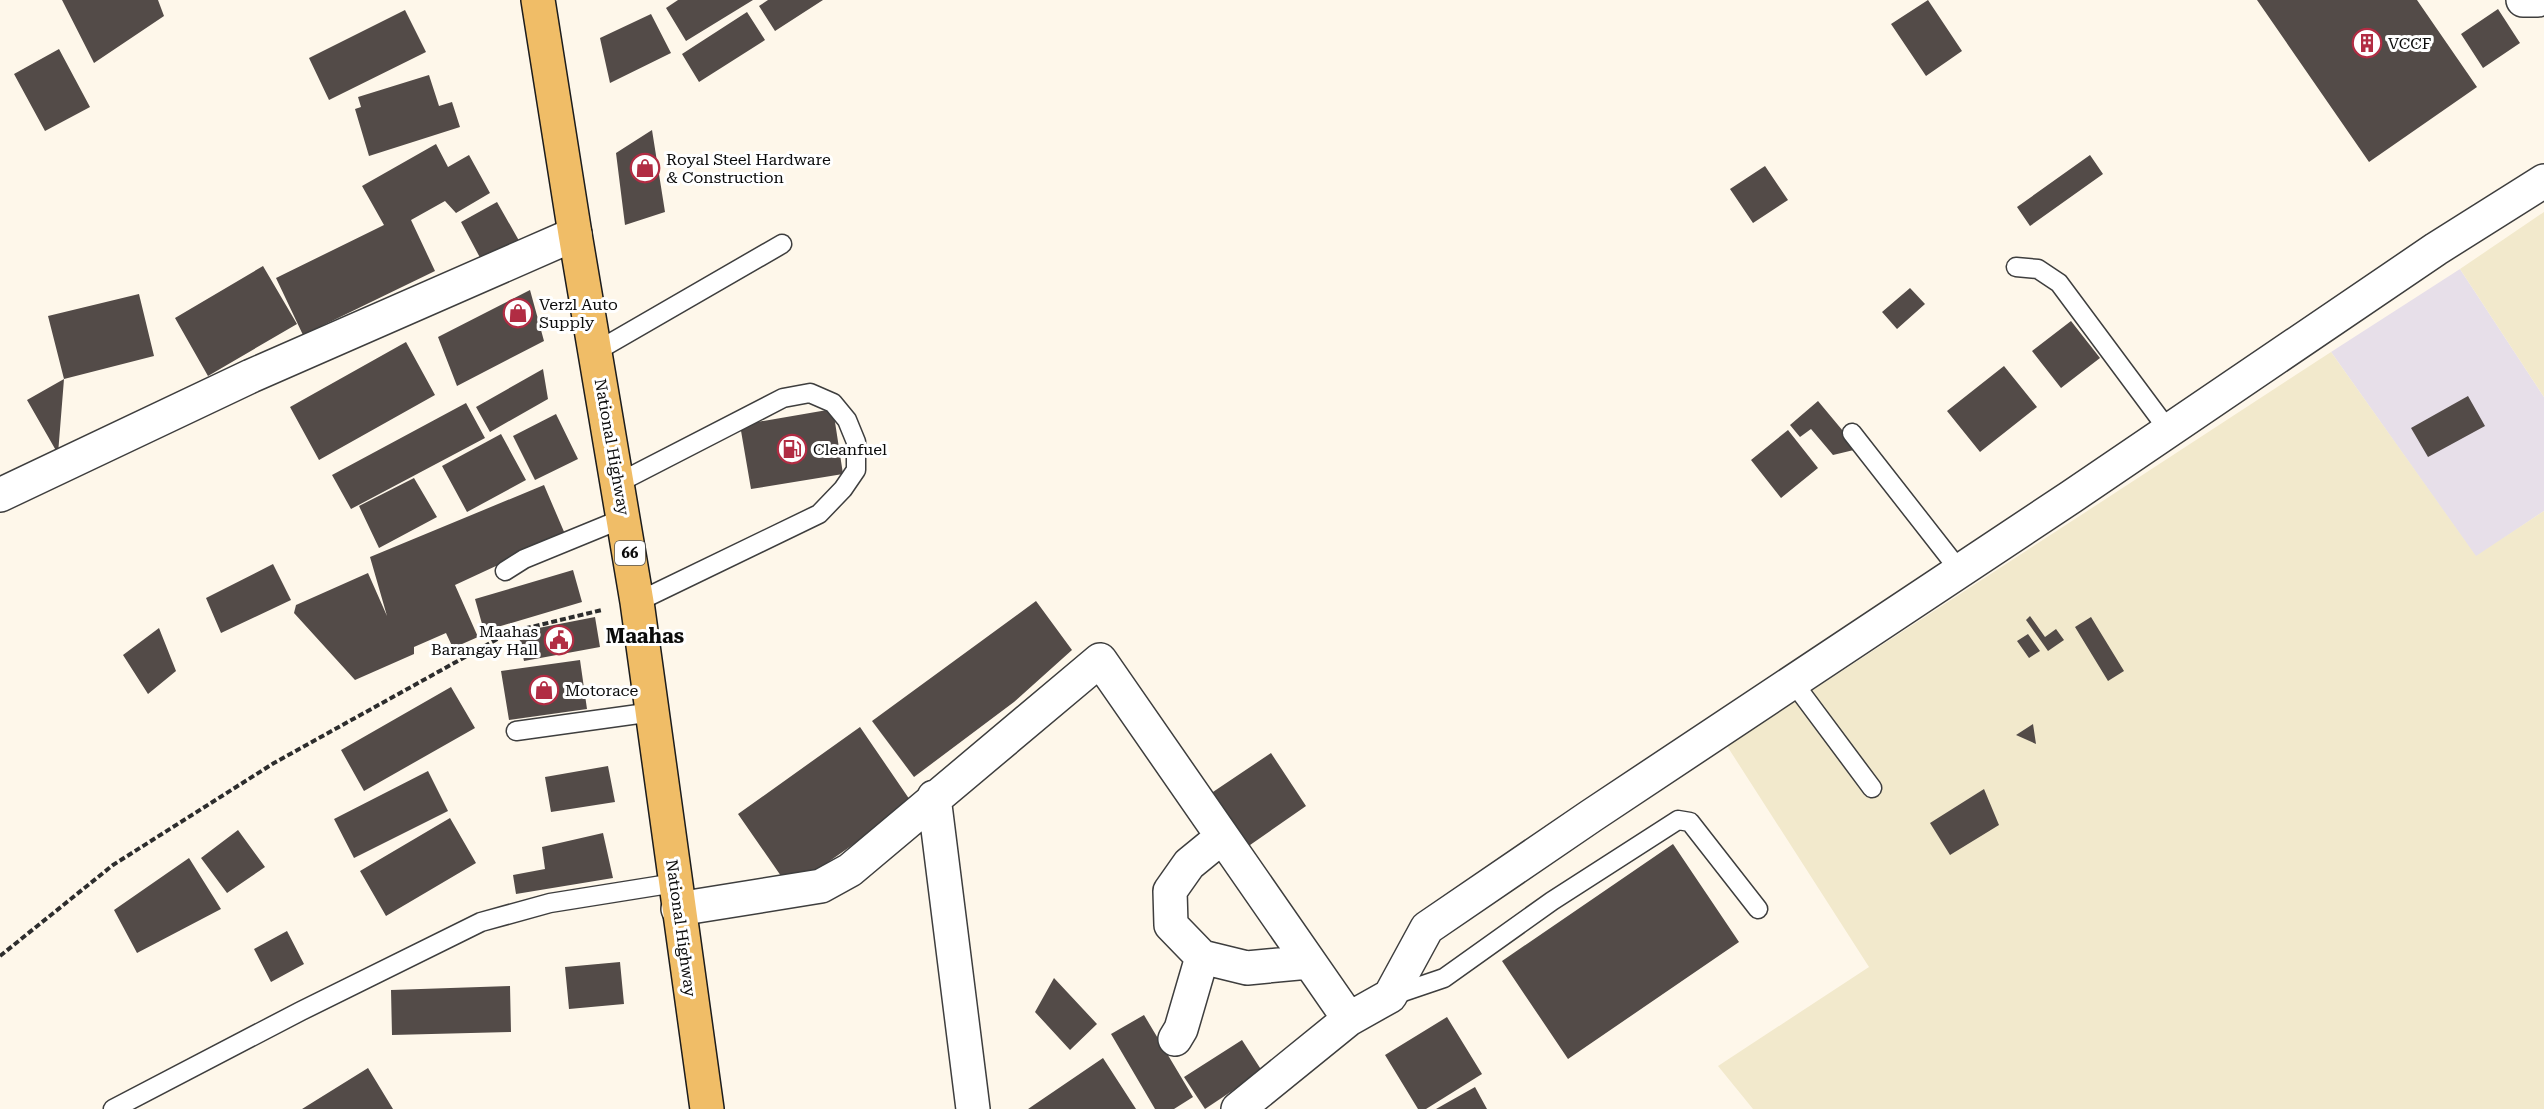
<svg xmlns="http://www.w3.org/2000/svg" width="2544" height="1109" viewBox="0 0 2544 1109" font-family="'Roboto Serif',serif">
  <rect width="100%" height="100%" fill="#fef7ea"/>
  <path fill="#e7dfe9" d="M2460,269L2544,397V511L2476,557L2331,352Z"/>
  <path fill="#f2e9cc" d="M2544,212V397L2460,269Z
    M2331,352L2476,556L2544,511V1109H1753L1718,1066L1869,967L1727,746Z"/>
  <path fill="#534b48" d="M62,0H158L164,16L94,63Z
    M678,0H753L686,41L666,8Z
    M768,0H823L775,31L759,6Z
    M1928,0L1962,51L1926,76L1891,24Z
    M2257,0H2417L2477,87L2369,162Z
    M2498,9L2520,43L2483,68L2461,34Z
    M405,10L426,52L329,100L309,58Z
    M747,12L765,40L699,82L682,54Z
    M651,14L671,53L610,83L600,38Z
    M59,49L90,107L45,131L14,74Z
    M429,75L439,106L452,102L460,127L369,156L355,109L361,107L358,97Z
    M652,130L665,212L625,225L616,153Z
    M436,144L448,167L469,155L490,193L456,213L445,201L411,220L435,271L303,335L276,278L384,225L362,186Z
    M2090,155L2103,174L2030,226L2017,207Z
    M1765,166L1788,200L1753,223L1730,189Z
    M497,202L522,246L485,267L461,222Z
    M263,266L297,324L208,376L175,318Z
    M1910,288L1925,304L1897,329L1882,312Z
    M530,290L544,341L457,386L438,337Z
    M139,294L154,356L64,379L58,454L27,400L64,379L48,316Z
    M2071,321L2100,358L2061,388L2032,351Z
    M406,342L435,395L319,460L290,407Z
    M2004,366L2037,407L1980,452L1947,411Z
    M543,369L548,399L490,432L476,407Z
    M2468,396L2485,426L2428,457L2411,428Z
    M1818,401L1858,449L1833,455L1811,429L1800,437L1790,425Z
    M466,403L485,438L351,509L332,475Z
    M833,409L843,474L751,489L740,425Z
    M556,414L578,459L535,480L513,436Z
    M1788,430L1818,468L1781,498L1751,460Z
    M501,434L526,480L467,512L442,466Z
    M414,478L437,517L379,548L359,506Z
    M544,485L565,534L455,585L478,637L453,648L446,633L414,647V654L355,680L294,613L296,605L368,573L387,616L370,557Z
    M273,564L291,600L221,633L206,598Z
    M573,570L582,602L484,631L475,599Z
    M1036,601L1072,650L1014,702L914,777L872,721Z
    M2030,616L2045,637L2056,629L2064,640L2048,651L2026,620Z
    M595,617L600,647L524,661L518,632Z
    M2091,617L2124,671L2108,681L2075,627Z
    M159,628L176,671L148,694L123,655Z
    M2028,634L2040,651L2029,658L2017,641Z
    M580,660L587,709L509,720L501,671Z
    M451,687L475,728L364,791L341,750Z
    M2033,724L2036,744L2016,735Z
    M860,727L912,803L790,889L738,814Z
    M1271,753L1306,806L1240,852L1204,798Z
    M608,766L615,802L551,812L545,777Z
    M428,771L448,811L354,858L334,819Z
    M1984,789L1999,825L1950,855L1930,823Z
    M450,818L476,863L386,916L360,871Z
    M238,830L265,867L227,893L201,858Z
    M603,833L613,878L516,894L513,875L545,869L542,847Z
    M1673,844L1739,942L1568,1059L1502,961Z
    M189,858L221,909L137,953L114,910Z
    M287,931L304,964L271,982L254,949Z
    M620,962L624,1004L569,1009L565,967Z
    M1054,978L1097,1024L1070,1050L1035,1012Z
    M510,986L511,1032L392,1035L391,990Z
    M1144,1015L1193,1097L1174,1109H1155L1111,1034Z
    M1447,1017L1482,1074L1426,1109H1418L1385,1055Z
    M1242,1040L1262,1071L1205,1109L1184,1077Z
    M1103,1058L1136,1109H1028Z
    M368,1068L393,1109H302Z
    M1475,1087L1487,1109H1436Z"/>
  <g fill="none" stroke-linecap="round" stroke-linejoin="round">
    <g stroke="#3e3e3e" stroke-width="21">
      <path id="service" d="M2016,267L2038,269L2059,283L2169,431
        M595,352L782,244
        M1852,433L1960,571
        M618,483L783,398L810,393L833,403L847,420L856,442V470L843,489L819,514L637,602
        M505,571L524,559L624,518
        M1793,682L1872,788
        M516,731L653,712
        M1391,996L1444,978L1552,901L1678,820L1690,822L1758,909
        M113,1109L301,1011L481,922L550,903L675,883"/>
    </g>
    <g stroke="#3e3e3e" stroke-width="36">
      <path id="minor" d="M2523,0H2538
        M0,495L251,376L575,234
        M934,797L973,1109
        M1222,837L1189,864L1170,891L1171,925L1202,957L1247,968L1309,962
        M678,909L821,886L850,870L1100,660L1349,1019
        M1175,1039L1181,1029L1202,957
        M1238,1109L1349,1019L1390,996L1427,928L1591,816L2071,497L2436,249L2544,181"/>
    </g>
    <g stroke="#1c1c1c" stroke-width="36">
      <path id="primary" d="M538,0L575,234L637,602L707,1109"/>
    </g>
    <path stroke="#2d2d2d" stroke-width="4" stroke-dasharray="6 3" stroke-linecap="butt" d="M0,956L113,865L274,763L510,632L602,610"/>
    <use href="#service" stroke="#fff" stroke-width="18"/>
    <use href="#minor" stroke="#fff" stroke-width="33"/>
    <use href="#primary" stroke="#f0bd67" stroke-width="33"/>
  </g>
  <defs>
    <g id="building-ring" transform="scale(1.5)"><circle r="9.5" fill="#fff" stroke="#b12c43" stroke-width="1.5"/><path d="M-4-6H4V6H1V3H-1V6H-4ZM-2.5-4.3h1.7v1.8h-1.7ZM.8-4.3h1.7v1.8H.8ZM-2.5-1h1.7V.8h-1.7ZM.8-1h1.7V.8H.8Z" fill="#b12c43"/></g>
    <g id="shop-ring" transform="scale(1.5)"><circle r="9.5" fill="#fff" stroke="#b12c43" stroke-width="1.5"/><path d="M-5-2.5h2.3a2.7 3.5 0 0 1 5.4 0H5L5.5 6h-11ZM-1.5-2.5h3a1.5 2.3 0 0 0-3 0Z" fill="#b12c43"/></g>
    <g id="fuel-ring" transform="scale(1.5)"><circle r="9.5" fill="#fff" stroke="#b12c43" stroke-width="1.5"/><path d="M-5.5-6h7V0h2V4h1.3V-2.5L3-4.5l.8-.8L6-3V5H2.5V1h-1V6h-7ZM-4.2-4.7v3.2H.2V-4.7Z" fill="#b12c43"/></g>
    <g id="civic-ring" transform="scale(1.5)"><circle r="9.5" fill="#fff" stroke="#b12c43" stroke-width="1.5"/><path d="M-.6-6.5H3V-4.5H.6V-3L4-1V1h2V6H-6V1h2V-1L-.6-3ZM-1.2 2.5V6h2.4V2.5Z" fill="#b12c43"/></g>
  </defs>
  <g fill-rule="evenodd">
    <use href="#building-ring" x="2367" y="43"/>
    <use href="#shop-ring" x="645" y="168"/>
    <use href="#shop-ring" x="518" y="313"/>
    <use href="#fuel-ring" x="792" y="449"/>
    <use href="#civic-ring" x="559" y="640"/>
    <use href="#shop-ring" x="544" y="690"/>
  </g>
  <g text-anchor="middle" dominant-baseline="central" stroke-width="6" stroke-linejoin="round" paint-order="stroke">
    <rect fill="#fff" stroke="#545454" stroke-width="1.5" x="615" y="541" width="30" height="24" rx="4.5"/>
    <g font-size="15" font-weight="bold" fill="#0b0b0b">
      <text x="630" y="553">66</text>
    </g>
    <g font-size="16" fill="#0b0b0b" stroke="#fff" text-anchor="start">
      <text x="2388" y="43">VCCF</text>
      <text x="666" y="159">Royal Steel Hardware<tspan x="666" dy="18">&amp; Construction</tspan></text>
      <text x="539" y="304">Verzl Auto<tspan x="539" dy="18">Supply</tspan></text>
      <text x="813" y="449">Cleanfuel</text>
      <text x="538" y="631" text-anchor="end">Maahas<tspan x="538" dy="18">Barangay Hall</tspan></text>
      <text x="565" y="690">Motorace</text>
    </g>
    <g font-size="16" fill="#0b0b0b" stroke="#fff">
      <text transform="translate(612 447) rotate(80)">National Highway</text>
      <text transform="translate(681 928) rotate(82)">National Highway</text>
    </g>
    <g font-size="20" font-weight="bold" fill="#0b0b0b" stroke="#fff">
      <text x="645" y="636">Maahas</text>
    </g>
  </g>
</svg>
